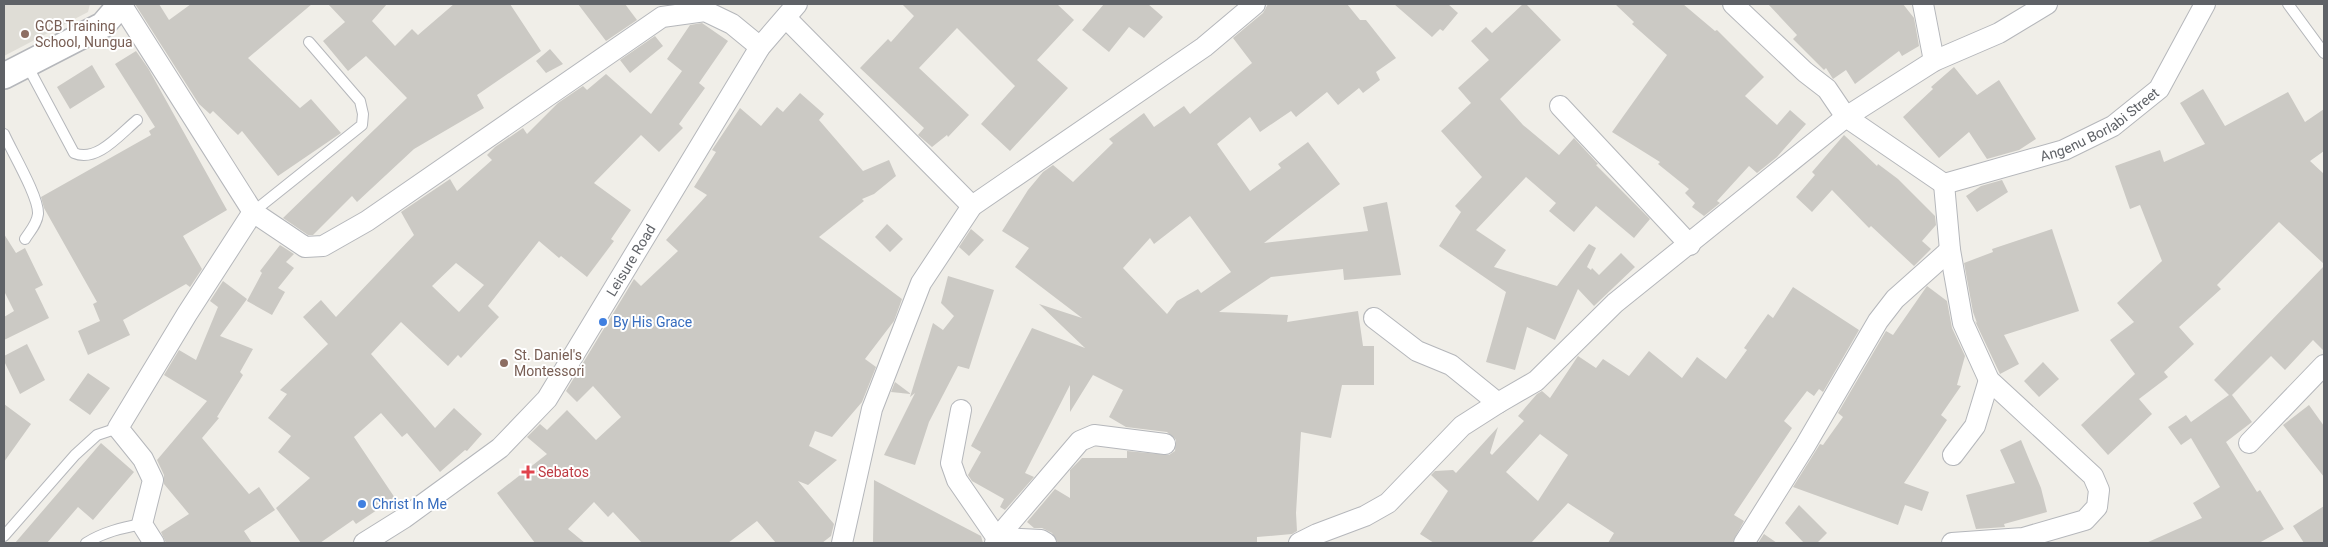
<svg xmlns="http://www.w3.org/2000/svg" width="2328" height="547" viewBox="0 0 2328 547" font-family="Roboto,sans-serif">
  <rect width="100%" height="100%" fill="#f0eee8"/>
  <path fill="#dfddd6" d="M4,4H90L88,12L4,56Z"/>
  <path fill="#cbc9c4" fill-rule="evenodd" d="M135,4H159L169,20L191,4H312L248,58L300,108L311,99L341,133L278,176L242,131L238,135L213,111L210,114L199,104Z
    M328,4H387L372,21L395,46L412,29L418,35L454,4H510L541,51L477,95L484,108L414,149L357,202L352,196L313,235H308L283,218L407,98L366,56L348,71L323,41L345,22Z
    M578,4H625L637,20L606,41Z
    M902,4H1057L1074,20L1037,60L1068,88L1010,151L981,124L1015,86L957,28L919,68L969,115L948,137L947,135L932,147L918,135L924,128L860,68L888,39L891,42L914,16Z
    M1104,4H1148L1163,17L1144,38L1129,27L1109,52L1082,30Z
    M1268,4H1347L1360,20H1366L1396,58L1376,72L1380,80L1363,93L1359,88L1338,105L1327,92L1296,117L1291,111L1260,132L1250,117L1217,144L1250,191L1281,168L1278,164L1308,142L1340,184L1264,243L1368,231L1363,207L1387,202L1401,275L1344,280L1343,269L1271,277L1219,312L1288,315L1287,322L1358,311L1363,346H1374V385H1342L1331,438L1301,432L1296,513L1297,531L1292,534L1257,537V543H1058L1052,533L1042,528H1034L1027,522L1055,489L1070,498V470L1082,458H1127V451L1169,455L1175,451L1176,440L1167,432L1126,427L1109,417L1123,390L1093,375L1070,412V385L1025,473L1034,477L1005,510L1000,507L1004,499L972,481L968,475L981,452L971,446L1032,328L1085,348L1039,304L1082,318L1015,267L1029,248L1002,231L1028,190L1043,172L1053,165L1073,182L1113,143L1109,139L1144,113L1154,127L1184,106L1190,114L1252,63L1233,38L1263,13ZM1190,216L1231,272L1201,293L1198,289L1177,301L1167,314L1123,268L1150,238L1154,244Z
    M1394,4H1448L1458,13L1443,31L1440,29L1432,37Z
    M1523,4H1526L1561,40L1500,99L1523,125L1559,155L1574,138L1598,164L1596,165L1650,219L1634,238L1596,206L1574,232L1549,211L1556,203L1526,177L1476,230L1506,250L1494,267L1557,286L1589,244L1596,248L1587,267L1591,270L1592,268L1599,275L1621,253L1635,267L1594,306L1578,289L1555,340L1527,327L1515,370L1486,362L1506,292L1439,246L1461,212L1455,206L1482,177L1441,131L1471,103L1458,88L1489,60L1471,41L1486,27L1492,33Z
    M1615,4H1683L1715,31L1717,30L1764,77L1745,96L1777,125L1790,110L1806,124L1777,157L1757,173L1749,166L1717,201L1720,203L1704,216L1692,207L1695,203L1685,193L1689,189L1658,164L1660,162L1612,132L1667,55L1632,24L1634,22Z
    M1768,4H1903L1914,18L1919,46L1902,56L1899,51L1855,84L1846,70L1833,79L1826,68L1824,70L1793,39L1797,35Z
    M702,23L728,41L699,83L705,88L679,124L683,128L659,152L641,135L594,183L631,210L611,239L614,241L587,277L561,256L559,258L539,241L488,306L499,317L461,358L458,355L448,366L401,322L371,354L435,428L454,408L482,434L467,451L465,450L440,472L407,433L402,437L381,413L354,437L395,498L356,524L353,520L320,543H301L276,508L310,478L278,452L291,436L268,418L287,394L280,390L328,344L303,317L321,300L336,317L414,235L401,212L450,179L457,191L492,160L487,155L495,147L523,128L527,134L558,103L583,86L587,90L606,74L651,114L682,71L667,59L690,25ZM456,263L484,285L459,312L432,286Z
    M655,36L663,46L630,73L620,60Z
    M550,49L563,64L546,73L536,61Z
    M136,51L148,68L227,210L183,236L202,269L190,287L186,284L123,320L130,335L88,355L78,331L100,321L93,304L97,302L44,208L41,197L151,135L149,131L155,127L115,64Z
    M92,65L105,87L70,109L57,87Z
    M1954,67L1977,95L1999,80L2036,139L2019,150L1987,159L1969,132L1939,158L1903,117L1933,89L1931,87Z
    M2203,89L2225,126L2288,92L2305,122L2324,109V151L2310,161L2324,174V264L2279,222L2217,285L2221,289L2179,327L2194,344L2164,372L2168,377L2139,399L2152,414L2108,455L2081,425L2135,374L2110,340L2134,322L2117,303L2162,261L2140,205L2130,209L2115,166L2160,150L2164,162L2205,144L2180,103Z
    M800,93L824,114L819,120L863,171L889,160L896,176L874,194L862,199L864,201L819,237L902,299L894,321L865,359L876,367L862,402L832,437L815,431L809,446L837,460L808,485L798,481L834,524L831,536L822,543H776L757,521L728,543H642L613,512L608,517L594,502L568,529L585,543H535L497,493L547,454L527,437L540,424L547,430L567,410L596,440L621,417L593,386L577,402L566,391L634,279L641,286L678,251L666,240L707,195L694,187L716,152L712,150L740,108L761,126L777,107L783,112Z
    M1844,135L1877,166L1878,164L1898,179L1935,216L1936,225L1922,241L1931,249L1914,266L1871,226L1869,228L1832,190L1812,212L1796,197L1815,175L1812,172Z
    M2002,180L2008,192L1977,212L1966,196L1981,186Z
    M887,224L903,239L890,252L875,237Z
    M971,229L984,240L969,256L959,247Z
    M2052,229L2079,311L2004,335L2019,364L2000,374L1975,321L1977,323L1973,312L1964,263L1993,252L1992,249Z
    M4,234L16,253L25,248L43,285L35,289L49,318L4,340V317L14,311L4,291Z
    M280,245L294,254L286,262L294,268L278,288L285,292L272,315L247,301L262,273L260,271Z
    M2324,266V351L2313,340L2285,370L2271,356L2232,395L2252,422L2226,442L2257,492L2260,490L2284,529L2259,543H2146L2202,518L2193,503L2220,487L2191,438L2181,445L2168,427L2186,415L2191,422L2229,395L2214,380Z
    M948,276L994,290L969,369L958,366L929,422L915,465L884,455L915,393L910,397L933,323L943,330L954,316L941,303Z
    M223,281L247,299L220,336L253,349L240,372L243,375L217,417L219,418L202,438L249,494L259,487L275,510L244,531L252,543H166L161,532L189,514L164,484V475L157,460L207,401L164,375L179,350L196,360L218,307L210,301Z
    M1927,286L1947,301L1952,328L1965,356L1957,385L1961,386L1941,415L1947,420L1904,483L1929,492L1922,511L1905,505L1898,525L1793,487L1820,444L1823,445L1843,417L1838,413L1886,331L1893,335Z
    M1793,287L1859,330L1823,392L1819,389L1814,396L1807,391L1784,421L1792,428L1734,515L1744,521L1732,543H1608L1614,533L1568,503L1531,543H1434L1420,534L1448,491L1431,475L1435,471L1453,470L1456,473L1498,427L1490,453L1492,455L1524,421L1518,416L1537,394L1542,391L1550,398L1578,356L1596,368L1603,359L1629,376L1649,351L1682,378L1697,357L1726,379L1747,350L1744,348L1768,314L1773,318ZM1540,434L1568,455L1538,501L1506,472Z
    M27,344L45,380L20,394L4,361V356Z
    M2043,362L2059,379L2039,397L2024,381Z
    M88,373L110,388L90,415L69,400Z
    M895,382L911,394L891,392Z
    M4,404L31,424L4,462Z
    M2309,405L2324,426V477L2283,425Z
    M2021,440L2041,488L2047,512L2004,524L2005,527L1976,529L1966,495L2015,483L2000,450Z
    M101,443L134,472L93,520L78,507L47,543H15Z
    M874,480L981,536L983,543H873Z
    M1799,505L1827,533L1817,543H1804L1785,523Z
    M2324,506V543H2304L2293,526Z
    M1764,534L1777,543H1758Z"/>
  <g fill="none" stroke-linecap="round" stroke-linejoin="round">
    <g stroke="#b5b7bb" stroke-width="12">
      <path id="service" d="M2288,4L2324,53
        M27,65L74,153C97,163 120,134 137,120
        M4,134C12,152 39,197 38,214C37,224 30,231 25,239
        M253,212L362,125L363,114L360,101L309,42
        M4,536L75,455L97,435L118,428
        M86,543C104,532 121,528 142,524"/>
    </g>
    <g stroke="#b5b7bb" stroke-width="22">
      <g id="minor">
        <path d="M121,4L253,212L305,247L323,246L367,221L662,17L705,11L732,24L760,47"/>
        <path d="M1733,4L1805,72L1827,89L1846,117L1944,184"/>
        <path d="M1923,4L1934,61"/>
        <path d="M786,18L972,206"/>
        <path d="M1560,106L1690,245"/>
        <path d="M1944,184L1950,250L1963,323L1989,380L2093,476L2099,490L2097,507L2085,520L2023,538L1952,543"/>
        <path id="s1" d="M1944,184L2064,150L2113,126L2159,89L2205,4"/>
        <path d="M1374,318L1417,351L1451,365L1498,403"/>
        <path d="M961,410L951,463L957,480L997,538L1080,441L1094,435L1165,444"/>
        <path d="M2249,443L2324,365"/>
        <path d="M1953,455L1975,426L1989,380"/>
        <path d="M154,543L142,524L153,480L143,459L118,428L187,314L253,212"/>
        <path id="s2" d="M364,543L404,518L500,448L547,399L760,47L797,4"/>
        <path d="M842,543L872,409L921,283L972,206L1204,47L1255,4"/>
        <path d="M995,543L997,538L1041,540L1046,543"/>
        <path d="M1299,543L1317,534L1365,516L1388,503L1462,426L1498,403L1536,381L1615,303L1846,117L1934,61L1999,33L2047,4"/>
        <path d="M1744,543L1805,446L1878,321L1895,299L1950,250"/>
      </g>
    </g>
    <g stroke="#b5b7bb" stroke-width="28">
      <path id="tertiary" d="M4,76L103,25L121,4"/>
    </g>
    <use href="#service" stroke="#fff" stroke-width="10"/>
    <use href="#minor" stroke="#fff" stroke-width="20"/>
    <use href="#tertiary" stroke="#fff" stroke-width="25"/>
  </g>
  <g fill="#8d6e63" stroke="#fff" stroke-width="2">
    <circle cx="25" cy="34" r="5"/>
    <circle cx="504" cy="363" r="5"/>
  </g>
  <g fill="#3f7fe0" stroke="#fff" stroke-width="2">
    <circle cx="603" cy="322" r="5"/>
    <circle cx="362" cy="504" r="5"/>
  </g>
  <path fill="#e0444e" stroke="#fff" stroke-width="2" d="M525.5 464.5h5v5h5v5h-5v5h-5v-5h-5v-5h5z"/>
  <g text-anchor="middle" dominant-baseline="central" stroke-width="4" stroke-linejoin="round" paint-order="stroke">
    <g font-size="14" fill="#785e54" stroke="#fff" text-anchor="start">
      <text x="35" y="26">GCB Training<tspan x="35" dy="16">School, Nungua</tspan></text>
      <text x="514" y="355">St. Daniel's<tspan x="514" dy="16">Montessori</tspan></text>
    </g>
    <g font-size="14" fill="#5f6267" stroke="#fff">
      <text stroke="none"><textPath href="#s1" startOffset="168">Angenu Borlabi Street</textPath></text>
      <text stroke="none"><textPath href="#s2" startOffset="396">Leisure Road</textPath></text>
    </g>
    <g font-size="14" fill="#366cbe" stroke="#fff" text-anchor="start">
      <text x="613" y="322">By His Grace</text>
      <text x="372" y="504">Christ In Me</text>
    </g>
    <g font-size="14" fill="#be3a42" stroke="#fff" text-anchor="start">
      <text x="538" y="472">Sebatos</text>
    </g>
  </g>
  <rect width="2328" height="547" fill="none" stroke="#5f6267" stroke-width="10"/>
</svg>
